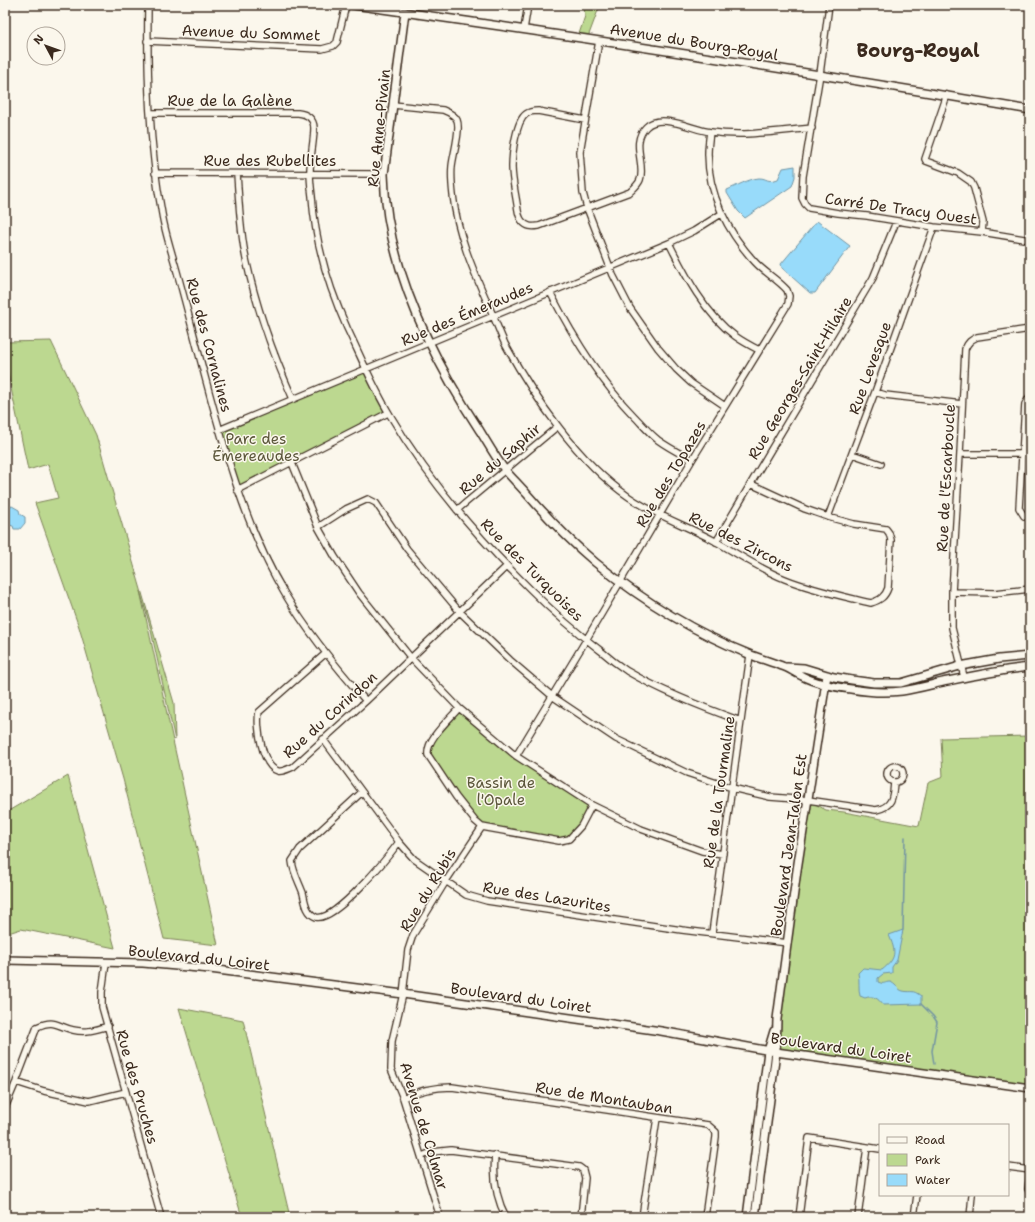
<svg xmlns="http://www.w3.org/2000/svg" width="1035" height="1222" viewBox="0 0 1035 1222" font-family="'Shantell Sans',sans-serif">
  <rect width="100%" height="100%" fill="#fbf7ec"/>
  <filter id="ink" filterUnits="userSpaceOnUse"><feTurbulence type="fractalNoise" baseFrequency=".025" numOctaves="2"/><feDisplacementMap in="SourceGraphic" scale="8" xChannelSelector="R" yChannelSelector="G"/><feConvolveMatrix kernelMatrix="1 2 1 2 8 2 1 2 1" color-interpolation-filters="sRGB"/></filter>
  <g filter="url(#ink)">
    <path fill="#bcd890" stroke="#7c8157" d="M584,5H600L588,37L579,34L585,16Z
      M51,341L96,435L174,703L175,740L150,626L140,591L218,945L164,939L123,779L79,627L35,503L58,498L48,464L28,470L5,359V342Z
      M366,369L388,413L237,490L219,430Z
      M459,708L516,756L592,805L569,839L559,841L482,827L431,760L429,745Z
      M1030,736V1088L776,1052L808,800L826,810L844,812L919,826L928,783L943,777L941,738Z
      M68,776L115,948L21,929L5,934V811L10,810Z
      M179,1008L243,1020L290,1217H242Z"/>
    <path fill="#98dbfa" stroke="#7394a2" d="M795,166V177L792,186L745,218L738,211L727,193V190C737,186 748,179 759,178C768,178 766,183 778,179L783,168Z
      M817,221L850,246L815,293H810L782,268L781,264Z
      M12,506L19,510L20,514L25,517V523L20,529H14L13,526L5,524V508Z
      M903,930L897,960L892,967V973L883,974L878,978V982C885,985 884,982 890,982C895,983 898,990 903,991C912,993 912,989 921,996V1004L883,1005C878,998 873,995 865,998L860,996C858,988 860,981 858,973L863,968L882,970C897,958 896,952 889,935Z"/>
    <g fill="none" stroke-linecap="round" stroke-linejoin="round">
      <path stroke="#7394a2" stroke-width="1.5" d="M903,930L905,837
        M921,1004L933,1016L937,1022L932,1051L934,1064"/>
      <g stroke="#3b2a1e" stroke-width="8">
        <path id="minor" d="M148,5C147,75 149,145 162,214C165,232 171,250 176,268C186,304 195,340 205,377C225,451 245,527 285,594C308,633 336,667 366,701
          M829,5L820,74L803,176L802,198L805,204L809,208L815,209L838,213L867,216L934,227L982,232L1030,240
          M524,29L528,5
          M147,41L322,49L333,46L337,42L346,5
          M599,41L580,152L583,193L587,208L613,275L630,308L658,348L676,369L691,383L725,406
          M947,95L925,159L926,161L958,173L971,182L974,188L983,222L982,232
          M393,105L443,110C448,112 455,115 457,120C461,130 453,155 452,166C451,176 452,186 453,195C457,233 473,270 488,304C494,317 499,331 505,344C534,397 578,462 629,497C655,515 687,526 715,541C738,554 760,569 785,579C812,590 842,596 871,603C880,600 885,597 888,588L891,540L889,533L886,529L854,524L828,517L805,509L751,484
          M150,113H298C307,114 314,119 314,128C314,142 310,157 310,172C310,180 311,188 312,196C315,242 328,286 347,328C361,357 373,387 390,415C428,480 477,537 531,590C553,612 576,632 601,651C609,658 618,665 627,671C663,692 701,707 741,721
          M585,120L538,111C534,111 530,111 526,114C516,121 512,154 512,167C512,179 515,191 517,204C518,210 518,216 522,221C527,227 532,227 539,226L630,192C633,189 638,185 640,180C646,164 630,143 646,127C661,112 693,130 711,132C744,137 778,131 812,128
          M155,173L384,174
          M237,174C239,202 240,231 246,259C256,307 273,354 293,399
          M669,243C685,275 705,314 735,336C742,341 751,346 759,350
          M550,292C573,337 599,380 634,416C642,424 649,433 658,440C669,448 681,454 692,460
          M875,392L885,395L962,404
          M1030,396L1025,404L1019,508L1024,516L1030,519
          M219,430L669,243L694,231L721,214
          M852,454L881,464
          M960,454H1030
          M292,463L318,527L335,557L359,593L411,658L459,708L516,756L592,805L641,829L702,851L723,854
          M237,490L388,413
          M457,510L558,426
          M828,517L875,392L934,227
          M318,527L346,509L368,499L376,503L407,549L459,611L510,660L552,696L616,739L687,773L732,788L770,797L808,800L876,810C893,807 893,796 894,782
          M716,542L873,278L896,222
          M952,592L995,593L1030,589
          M325,654L259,712C256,725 262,767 278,771C283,772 288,769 293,767L366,701L507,566
          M964,677L952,628V592L960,454L965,349C968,342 971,340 977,337L1030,329
          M459,708C449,720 426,739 428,755L456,797L475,821L482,827L559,841L569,839L581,826L592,805
          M323,739L399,842L414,859L466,895L487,901L682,930L788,943
          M516,756L586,640L692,460L788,304L789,296L787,290C777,279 764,272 755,262C728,233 708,194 708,154C708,147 709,139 710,132
          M887 774a8 8 0 1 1 16 0a8 8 0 1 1-16 0Z
          M362,792L300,849L292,861C293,872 299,882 303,893C305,901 306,913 316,917C334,923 388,857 399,842
          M712,933L750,655
          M106,963L102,992V1007L161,1217
          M16,1082L44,1091L89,1101L126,1092
          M403,1098C419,1090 434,1087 452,1087L708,1125L716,1132V1137L705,1217
          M5,1108L16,1082L37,1027C55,1019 56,1026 73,1030C85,1033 96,1030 108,1026
          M495,1155C493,1177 495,1197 506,1217
          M422,1156L432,1152L451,1150L579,1167L583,1170L585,1178L581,1217
          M1008,1167L1030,1170
          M1030,1173L1028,1189L1030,1193
          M440,1217L403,1098L391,1069L392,1041L403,994L408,950L413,935L446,881L482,827
          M642,1217L657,1118
          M799,1217L809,1138L880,1149
          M858,1217L867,1147
          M914,1217L917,1195
          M970,1217L972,1195"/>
      </g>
      <g stroke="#3b2a1e" stroke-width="10">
        <path id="tertiary" d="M354,5C580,37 805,71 1030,110
          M405,12L384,174C386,266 430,355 480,431C488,444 496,458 505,470C512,478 520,486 527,494C548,518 571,542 596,563C642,600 696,633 751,655C761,659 772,662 782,666C789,668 795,673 802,676C817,684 835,687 851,689C868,692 886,693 902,691C916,689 930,685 943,682C972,676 1000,670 1030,667
          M787,667L804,668L834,677L852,680L874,683H901L960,666L999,659L1030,656
          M5,960L143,963L210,969L403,994L661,1031L776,1052L1030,1088
          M747,1217L768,1051L774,1031
          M755,1217L776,1052L777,1019L797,870L827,675"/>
      </g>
      <use href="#minor" stroke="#fbf7ec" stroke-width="5.5"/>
      <use href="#tertiary" stroke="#fbf7ec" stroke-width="7"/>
    </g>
  </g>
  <g text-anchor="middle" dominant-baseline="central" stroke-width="3" stroke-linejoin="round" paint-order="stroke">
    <g font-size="15" fill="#3b2a1e" stroke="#fbf7ec">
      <text transform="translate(251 33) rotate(2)">Avenue du Sommet</text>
      <text transform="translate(694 42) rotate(9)">Avenue du Bourg-Royal</text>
      <text x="230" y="101">Rue de la Galène</text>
      <text transform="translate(379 128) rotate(-84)">Rue Anne-Pivain</text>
      <text x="270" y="161">Rue des Rubellites</text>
      <text transform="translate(901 209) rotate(8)">Carré De Tracy Ouest</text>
      <text transform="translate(467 314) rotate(-23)">Rue des Émeraudes</text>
      <text transform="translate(209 345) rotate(75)">Rue des Cornalines</text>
      <text transform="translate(870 368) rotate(-70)">Rue Levesque</text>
      <text transform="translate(800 378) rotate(-59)">Rue Georges-Saint-Hilaire</text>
      <text transform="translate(500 459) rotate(-40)">Rue du Saphir</text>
      <text transform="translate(671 474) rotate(-59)">Rue des Topazes</text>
      <text transform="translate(946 478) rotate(-87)">Rue de l'Escarboucle</text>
      <text transform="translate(741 542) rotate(27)">Rue des Zircons</text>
      <text transform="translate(532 570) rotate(45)">Rue des Turquoises</text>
      <text transform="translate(330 715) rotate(-42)">Rue du Corindon</text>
      <text transform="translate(719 792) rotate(-82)">Rue de la Tourmaline</text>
      <text transform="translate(789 845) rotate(-82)">Boulevard Jean-Talon Est</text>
      <text transform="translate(428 890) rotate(-59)">Rue du Rubis</text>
      <text transform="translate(547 897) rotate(9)">Rue des Lazurites</text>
      <text transform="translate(199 958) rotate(6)">Boulevard du Loiret</text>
      <text transform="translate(521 998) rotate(8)">Boulevard du Loiret</text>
      <text transform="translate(841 1048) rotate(8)">Boulevard du Loiret</text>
      <text transform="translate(137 1087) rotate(74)">Rue des Pruches</text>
      <text transform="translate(604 1098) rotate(9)">Rue de Montauban</text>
      <text transform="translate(424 1126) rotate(73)">Avenue de Colmar</text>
    </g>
    <g font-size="15" fill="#5b563a" stroke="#fbf7ec">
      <text x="256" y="439">Parc des<tspan x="256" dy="17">Émereaudes</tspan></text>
      <text x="501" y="783">Bassin de<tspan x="501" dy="17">l'Opale</tspan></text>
    </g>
    <g font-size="19" font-weight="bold" fill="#3b2a1e" stroke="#fbf7ec">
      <text x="918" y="50">Bourg-Royal</text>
    </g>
  </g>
  <rect width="1035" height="1222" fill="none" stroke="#fbf7ec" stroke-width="20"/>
  <rect x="10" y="10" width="1015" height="1202" fill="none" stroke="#3b2a1e" stroke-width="1.5" filter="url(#ink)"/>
  <rect x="879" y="1124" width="130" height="72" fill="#fbf7ec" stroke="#aea59a"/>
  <rect x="887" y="1137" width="20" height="6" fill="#fbf7ec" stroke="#aea59a"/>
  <text x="915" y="1144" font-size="12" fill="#3b2a1e">Road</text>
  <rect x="887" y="1154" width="20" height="12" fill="#bcd890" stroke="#aea59a"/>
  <text x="915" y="1164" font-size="12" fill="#3b2a1e">Park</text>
  <rect x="887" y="1174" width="20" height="12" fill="#98dbfa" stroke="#aea59a"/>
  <text x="915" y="1184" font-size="12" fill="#3b2a1e">Water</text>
  <g transform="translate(46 46) rotate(311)"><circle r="19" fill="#fbf7ec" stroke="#aea59a"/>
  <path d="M0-3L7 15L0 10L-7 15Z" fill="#3b2a1e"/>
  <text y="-6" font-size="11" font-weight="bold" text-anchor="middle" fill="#3b2a1e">N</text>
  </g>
</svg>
